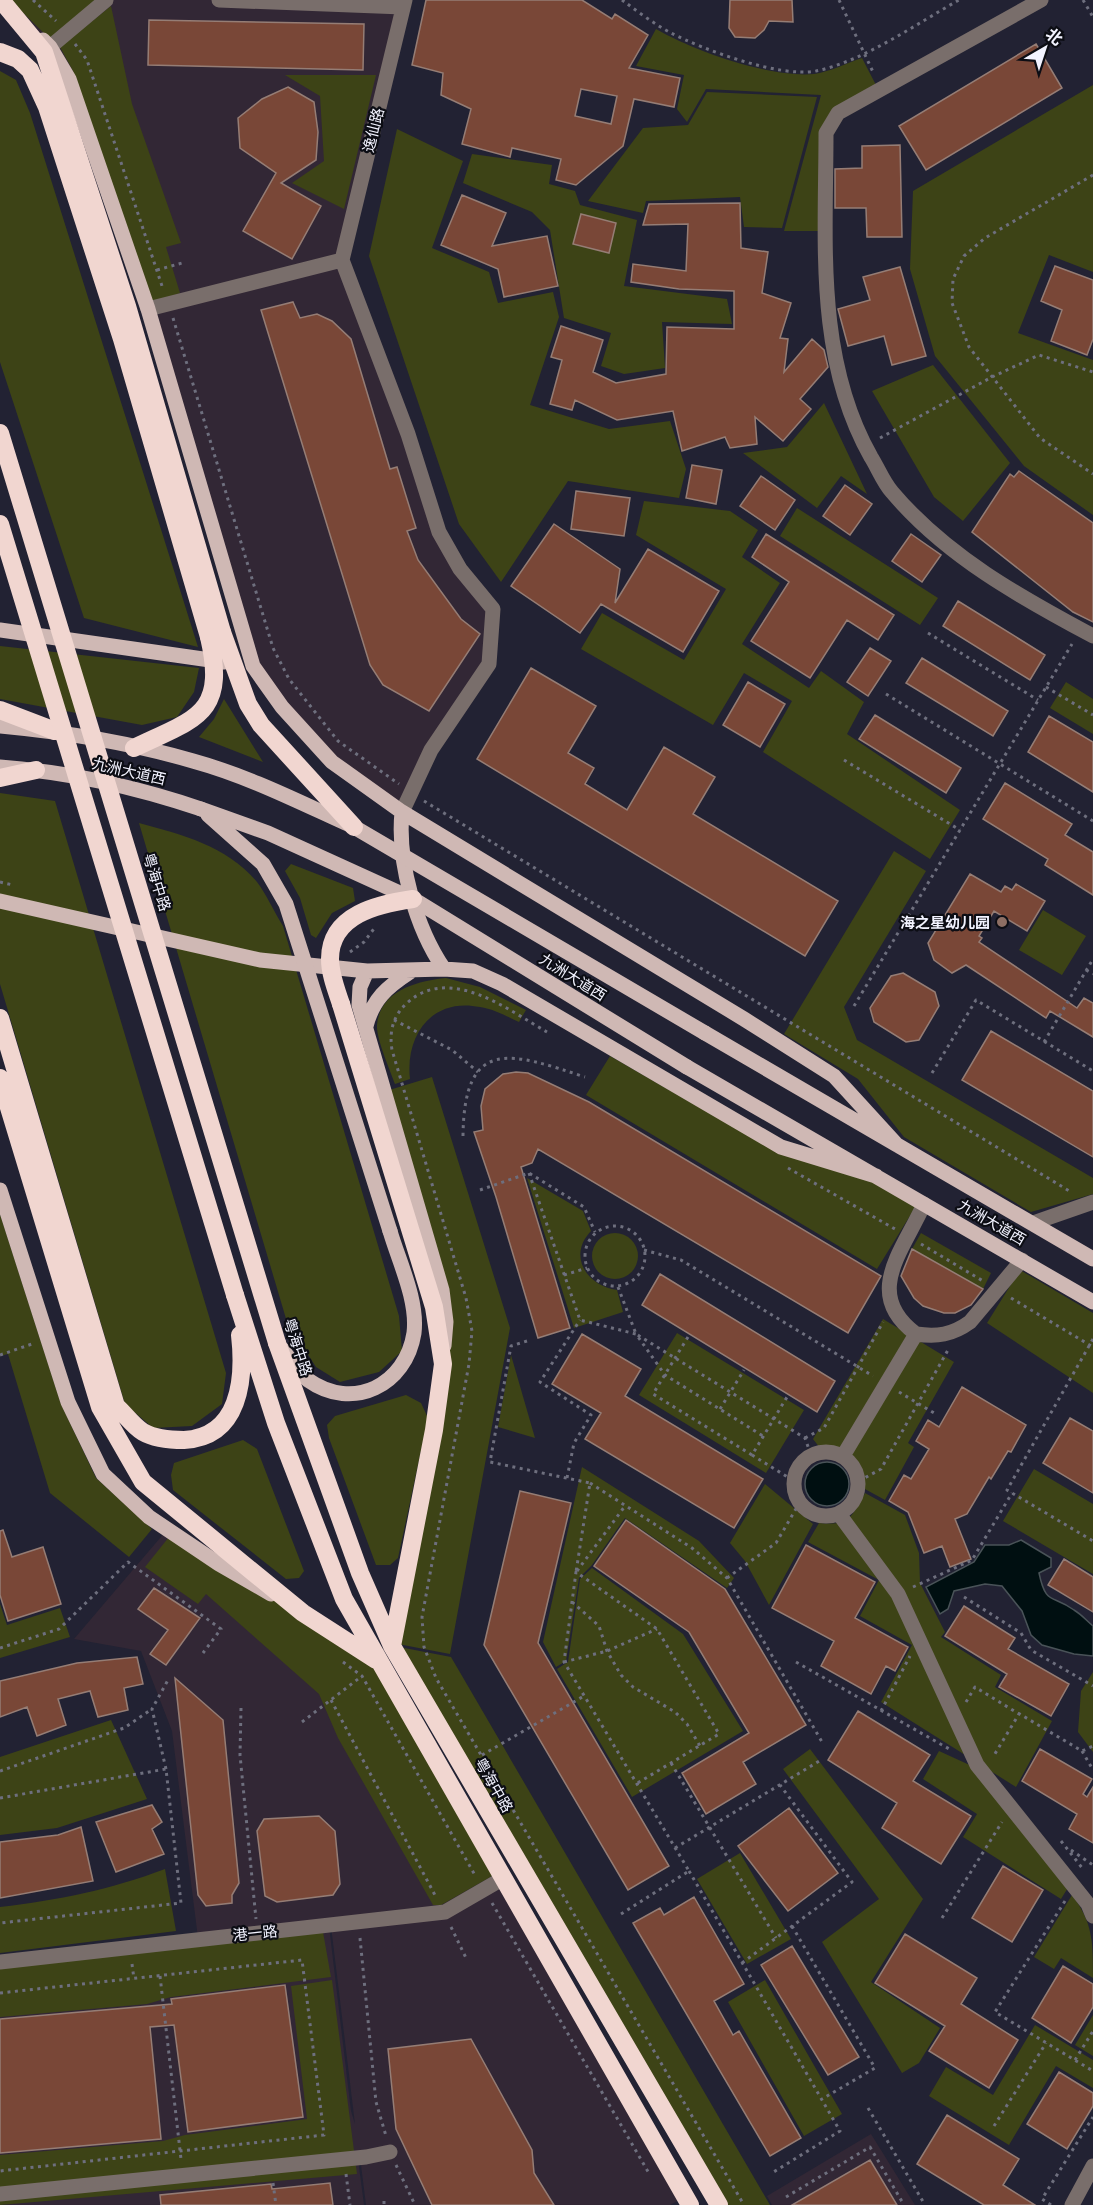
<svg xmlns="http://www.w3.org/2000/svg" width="1093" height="2205" viewBox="0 0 1093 2205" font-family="Helvetica,'Noto Sans SC',sans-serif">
  <rect width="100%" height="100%" fill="#223"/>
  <path fill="#322735" d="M2,0H404L342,260L439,532L492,610L489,664L402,811L332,762L254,665L93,146Z
    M166,1531L499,1878L444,1909L198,1938L172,1731L141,1651L74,1639Z
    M502,1882L683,2198L670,2205H366L360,2157L0,2193V1964L329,1926L351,2111L355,2124L331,1926L446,1913Z
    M871,2134L915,2205H772L767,2196Z
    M358,2159L364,2205H0Z"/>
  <path fill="#3d4316" d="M10,0H98L50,39Z
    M111,6L132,104L181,243L166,247L180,293L152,303L73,71L60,47Z
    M656,29C694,51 770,78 814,74C829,72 847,63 862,58L877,87L823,132L822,231H784L821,95L706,89L687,122L677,109L684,75L636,66Z
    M0,71L16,80L30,113L198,647L84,618L0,362Z
    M285,75H376L344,209L292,183L324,161L320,96Z
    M1093,85V272L1049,255L1018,333L1093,360V515L1024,466L935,356L910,269L913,191Z
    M707,92L817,97L782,228L744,227L740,197L646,201L643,213L588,201L643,128L688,125Z
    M397,129L463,161L432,248L489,272L498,303L553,292L559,317L530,405L609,429L670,421L686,469L679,498L568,481L501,582L459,524L369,256Z
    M472,154L552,165L549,184L575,191L580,205L637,220L624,286L727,299L732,324L662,322L665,368L624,374L601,366L611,333L564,318L550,230L532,212L463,183Z
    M933,365L1010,463L963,521L934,497L872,391Z
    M824,403L867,494L841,476L817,508L743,453L787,447Z
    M644,501L730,511L758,530L742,557L780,583L742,644L809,688L821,671L864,702L847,734L960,810L930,859L763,752L792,701L744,673L713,725L581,649L602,613L684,660L726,589L636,535Z
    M797,508L938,598L920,625L780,536Z
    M0,646L199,668L194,692L177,717L142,725L0,699Z
    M1066,682L1093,699V734L1050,708Z
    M224,699L263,762L199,737L214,719Z
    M0,793L55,801L226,1373L222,1404L192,1426L153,1428L125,1404L0,984Z
    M139,823C183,835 227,846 257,882C267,895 274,912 283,926L399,1316L402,1351L379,1372L340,1382L316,1367L287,1322Z
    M894,851L926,871L844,1007L857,1040L1093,1178V1194L1031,1212L904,1137L858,1079L784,1034Z
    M291,864L353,888L355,901L332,913L316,938L311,935L300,898L285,871Z
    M1043,910L1086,936L1062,975L1019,950Z
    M446,978L480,987L526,1010L519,1022C506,1016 494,1009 480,1007C432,997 405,1035 410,1079L395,1084C390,1070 376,1038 377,1025C380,990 418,981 446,978Z
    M610,1056L777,1152L874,1181L916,1206L877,1269L586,1095Z
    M432,1077L510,1328L450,1654L398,1644L443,1364L386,1091Z
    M527,1178L583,1211L591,1231C567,1256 587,1286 617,1290L623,1312L574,1328Z
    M0,1214L61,1404L96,1478L152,1529L129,1557L50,1493L8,1354L0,1356Z
    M921,1233L991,1273L983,1289L912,1249Z
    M592 1256a23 23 0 1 1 46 0a23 23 0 1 1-46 0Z
    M1020,1270L1093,1313V1393L987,1323Z
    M883,1319L954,1362L908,1443L914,1447L885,1500L863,1488C860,1463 846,1447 820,1448L813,1439Z
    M677,1333L804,1410L766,1473L639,1395Z
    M511,1355L535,1438L498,1427Z
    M406,1395L421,1403L428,1418L398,1558L390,1565H376L329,1438L327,1425L335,1416Z
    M243,1440L257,1449L304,1571L299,1578L286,1579L173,1490L171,1475L174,1463Z
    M582,1467L699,1541L734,1578L727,1588L625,1518L592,1565L579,1578L566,1661L556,1667L543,1642Z
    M1034,1469L1093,1504V1574L1003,1521Z
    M765,1484L813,1524L769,1605L745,1561L730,1543Z
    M865,1493L905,1515L919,1553L920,1583L945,1632L941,1637L1001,1675L995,1687L1052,1721L1016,1787L881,1702L912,1645L860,1616L879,1580L808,1542L819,1523C849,1526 851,1518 865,1493Z
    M169,1537L302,1617L377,1667L494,1875L441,1905H433L338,1738L319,1694L206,1594L198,1604L145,1567Z
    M592,1568L683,1634L743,1731L632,1797L557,1669L568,1662L580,1579Z
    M0,1604L7,1625L60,1608L70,1637L0,1658Z
    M394,1646L451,1657L770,2205H718Z
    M1093,1672V1752L1078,1732L1081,1691Z
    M111,1720L147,1799L57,1828L0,1835V1757Z
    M810,1749L923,1899L871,1982L940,2028L919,2063L902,2073L822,1942L879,1899L783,1769Z
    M939,1751L974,1767L1069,1886L1061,1899L963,1837L977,1814L923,1779Z
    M740,1853L791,1939L747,1964L697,1879Z
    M165,1869L176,1931L0,1953V1907C59,1900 109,1890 165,1869Z
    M1072,1895C1093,1923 1093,1941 1093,1978L1061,1958L1054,1969L1034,1957Z
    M323,1932L331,1977L171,1997L147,2004L0,2017V1968Z
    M332,1980L357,2174L0,2205V2155L163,2141L185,2135L307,2119L291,1986Z
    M765,1980L842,2114L804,2136L728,2002Z
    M1093,2015V2056L1075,2045Z
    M1035,2025L1093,2060V2088L1056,2066L1009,2145L929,2096L946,2067L993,2095Z"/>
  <path fill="#000f11" stroke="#495358" stroke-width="1.5" d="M805 1484a22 22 0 1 1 44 0a22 22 0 1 1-44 0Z
    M1021,1540L1051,1558V1567L1039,1573C1046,1606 1052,1594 1074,1610C1081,1614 1087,1621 1093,1626V1656L1074,1654L1042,1645L1031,1635L1022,1611L1002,1586L985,1584L954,1591L948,1609L940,1614L926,1587L974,1562L985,1545H1009Z"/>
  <path fill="#794737" stroke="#957d75" stroke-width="1.5" fill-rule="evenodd" d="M426,0H582L612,19L615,14L648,35L629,68L680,78L674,107L634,99L623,146L576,185L556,180L561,159L512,148L510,157L462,144L471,109L441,95L443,73L412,65ZM581,89L617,96L611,124L575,116Z
    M730,0H792L793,22L769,21L764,30L755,38L735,37L729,28Z
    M149,20L364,24L363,70L148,65Z
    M1036,44L1062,88L926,170L899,126Z
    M288,87L314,102L318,132L316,160L281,183L321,206L292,259L243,231L276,173L240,148L238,118L262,99Z
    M900,145L902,237H867L866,208H835V169L862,168V146Z
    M462,195L506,213L492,246L547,236L558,286L504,297L498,269L441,245Z
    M740,203L741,248L768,252L762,293L791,303L780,338L788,339L784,372L812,339L824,350L828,367L800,399L811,409L783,441L755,417L757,444L730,448L725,437L682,451L673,411L617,420L575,400L572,410L550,404L562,360L551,357L561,326L603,340L593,372L616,383L666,374L667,327L734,329V291L679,289L631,282L633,264L686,271L688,224L643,225L649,204Z
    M581,214L616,223L609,253L573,244Z
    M1055,266L1093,280V339L1087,355L1051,341L1062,310L1041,301Z
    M900,267L926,356L892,365L884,336L848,346L838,309L870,300L863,277Z
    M293,302L300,318L317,314L332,321L351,339L390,469L397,467L416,528L407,531L418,560L461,619L480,634L429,711L383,685L370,665L261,310Z
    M692,465L722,470L716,504L686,498Z
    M1019,471L1093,523V622L1073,612L972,532L1010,474L1014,477Z
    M761,476L795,500L775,530L740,506Z
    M845,485L872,504L850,535L823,516Z
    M576,491L630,498L624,536L571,529Z
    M554,524L620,569L615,603L648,549L719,591L683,652L601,604L580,633L511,586Z
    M766,534L894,615L878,640L847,620L810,678L751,641L789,582L752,557Z
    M911,534L941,555L922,582L892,561Z
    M958,601L1045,655L1030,680L943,626Z
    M870,648L891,661L868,696L847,682Z
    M922,658L1008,711L993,736L906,683Z
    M531,668L596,706L568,753L594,768L585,784L627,810L664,747L715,777L693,814L838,901L805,956L477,759Z
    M748,682L785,704L760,747L723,725Z
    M875,715L961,768L946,793L859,739Z
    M1049,716L1093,742V792L1028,752Z
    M1005,783L1072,824L1065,835L1093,852V895L1045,865L1048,859L983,819Z
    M970,874L1001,892L1005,886L1012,890L1016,884L1045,901L1027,931L994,911L979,936L982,938L979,942L1077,1008L1084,998L1093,1003V1037L1050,1011L1046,1018L966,965L952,973L934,960L928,943Z
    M903,973L935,992L939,1006L919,1040L906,1042L874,1022L870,1008L891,976Z
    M991,1031L1093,1091V1157L962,1080Z
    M516,1072L528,1073L589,1102L881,1276L848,1333L538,1149L532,1163L521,1167L570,1328L538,1338L496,1197L474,1132L483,1130L481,1106L485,1089L503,1074Z
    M912,1249L983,1289L971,1305L955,1313H944L923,1306L914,1298L901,1276Z
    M660,1274L835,1381L817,1412L642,1305Z
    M582,1334L641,1369L625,1396L763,1479L734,1528L585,1439L601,1413L552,1384Z
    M962,1387L1026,1425L1011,1452L1008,1451L991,1479L989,1477L967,1514L955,1519L971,1559L950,1567L942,1546L924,1553L908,1512L889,1501L904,1475L911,1479L929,1449L916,1441L928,1420L939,1427Z
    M1070,1418L1093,1431V1493L1043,1463Z
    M520,1491L571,1503L538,1643L669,1866L628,1890L484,1645Z
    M626,1520L725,1589L806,1725L743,1762L756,1784L706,1814L682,1773L749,1733L689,1632L594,1566Z
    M3,1530L12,1557L43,1547L61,1604L8,1621L0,1595V1531Z
    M806,1545L875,1582L855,1618L908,1647L895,1671L886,1666L871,1694L821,1666L834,1641L772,1608Z
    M1064,1559L1093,1577V1612L1048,1585Z
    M154,1588L200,1618L166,1665L150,1654L168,1630L138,1609Z
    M964,1606L1015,1638L1008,1649L1069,1684L1051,1716L999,1687L1007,1674L945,1636Z
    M137,1657L143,1684L124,1688L128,1710L98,1717L90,1691L58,1699L66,1725L37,1736L27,1707L0,1717V1681L77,1663Z
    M175,1678L223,1720L239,1883L232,1895V1903L206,1906L198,1895Z
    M858,1711L930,1755L913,1781L971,1816L941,1864L882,1828L897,1803L828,1760Z
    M1040,1749L1092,1779L1083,1794L1087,1797L1093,1787V1843L1069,1829L1077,1814L1022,1781Z
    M152,1805L162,1822L152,1829L164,1854L116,1872L96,1822Z
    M789,1808L838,1873L788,1911L738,1846Z
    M319,1816L335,1831L340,1884L333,1895L277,1902L265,1896L257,1831L264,1819Z
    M81,1827L93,1881L0,1898V1842L58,1835Z
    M1003,1866L1043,1890L1012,1942L972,1918Z
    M694,1897L744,1984L714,2001L733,2035L739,2031L801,2138L770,2156L633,1923L660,1908L664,1915Z
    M905,1934L977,1978L961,2004L1018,2040L989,2088L929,2051L945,2026L875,1983Z
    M792,1946L859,2057L828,2075L761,1965Z
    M1063,1966L1093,1984V2007L1071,2043L1032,2018Z
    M285,1985L303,2117L188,2132L174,2025L150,2027L161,2139L0,2153V2019L172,2004L171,1999Z
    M471,2039L532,2150L534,2173L554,2205H432L396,2129L388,2049Z
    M1059,2072L1093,2093V2106L1067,2149L1027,2124Z
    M947,2115L1019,2159L1003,2185L1035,2205H984L917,2164Z
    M870,2160L897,2205H792Z
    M330,2183L333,2205H161L160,2195L271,2184L272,2189Z"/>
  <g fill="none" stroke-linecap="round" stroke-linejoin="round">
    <path stroke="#6e6f7e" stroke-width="3" stroke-dasharray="3 4.5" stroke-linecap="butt" d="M33,0L56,21
      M622,0C637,11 654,24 671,33C704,50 780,78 816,71C864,61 916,24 959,0
      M839,0L874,74
      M1083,0L1093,17
      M75,44L87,60L163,289
      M1093,175L985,238L964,256L953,279L952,303L969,347L1040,438L1093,474
      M157,270L182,263
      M173,318L273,648L289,679L338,741L399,784
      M880,438L992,377L1039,355L1093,372
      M928,633L1038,700
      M1046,687L1093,715
      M886,694L1093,821
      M844,760L960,830
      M424,801L1071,1192
      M0,882L13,885
      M350,952L364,942L376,926
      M1086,970L1093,974
      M854,1006L1072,644
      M394,1020L452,1050L478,1072
      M547,1032C508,1010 450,964 407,1003C393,1016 389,1031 392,1050L466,1298L472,1331L469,1364L422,1617L424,1647L436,1678L744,2205
      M1044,1042L1093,959
      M932,1073L976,1000L1093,1071
      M463,1136C464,1035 512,1053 585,1077
      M788,1168L895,1229
      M529,1173L580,1320L636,1334L665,1375L763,1436
      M480,1190L529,1173L584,1207L595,1232
      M585 1256a30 30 0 1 1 60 0a30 30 0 1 1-60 0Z
      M921,1244L983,1281
      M644,1250L681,1260L873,1376
      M564,1275L587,1268
      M618,1287L636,1334L805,1438L811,1455
      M1011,1298L1093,1347
      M688,1337L653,1394L752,1455L787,1397
      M1093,1339L1007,1490L1093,1541
      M527,1341L511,1346L490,1462L590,1483L576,1572
      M0,1355L32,1344
      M899,1392L934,1413
      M720,1409L744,1370
      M805,1438L824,1428L883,1322
      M752,1455L794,1481
      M567,1478L574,1443L591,1415L540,1382L580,1320
      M859,1481L881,1469L948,1350
      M590,1483L692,1548L727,1578L822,1742
      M577,1571L625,1506
      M727,1578L776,1543L800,1502
      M913,1587L972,1560L1012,1493
      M964,1597L1021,1633L1031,1650L1093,1686
      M572,1602L599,1626L607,1651L621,1675L633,1687L675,1712L687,1724L700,1746
      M0,1648L59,1629L128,1562L221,1629L203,1653
      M343,1662L362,1676L476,1877
      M564,1662L607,1651L657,1629
      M796,1662L951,1750
      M331,1700L436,1897
      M966,1702L975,1687L1019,1714L993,1757
      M241,1708L240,1755L256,1919
      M881,1711L910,1656
      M1018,1713L1082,1751L1093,1746
      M302,1722L362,1676
      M1082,1751L1093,1770
      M482,1755L584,1696
      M671,1763L776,1938
      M166,1769L152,1709L168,1680
      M0,1771L124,1728L152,1709
      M0,1798L166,1769L181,1903L0,1923
      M1061,1841L1083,1869
      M675,1848L821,1760
      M1071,1850L1093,1865
      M689,1871L840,2131L772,2173
      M1065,1901L995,2012L1093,2071
      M492,1903L650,2175
      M621,1914L689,1871L564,1662L576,1572L657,1629L719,1734L636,1784
      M942,1918L1002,1822
      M792,1926L875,2068L822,2099
      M451,1927L466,1958
      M360,1938L376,2102L386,2136
      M742,1963L852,1882L780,1785
      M132,1964L134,1979
      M160,1976L181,2159
      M0,1993L302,1960L324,2135L0,2171
      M1075,2060L1093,2031
      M868,2108L925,2205
      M994,2126L1046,2043
      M396,2165L415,2205
      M346,2174L350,2205
      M273,2183L276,2205
      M786,2197L870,2147L904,2205
      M384,2201V2205
      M1051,2205L1042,2199L1093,2117"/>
    <path stroke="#796e6b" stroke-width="15" d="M219,0L403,7
      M1041,0L838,113L826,133C826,242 815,358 871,457C878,468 883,482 892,492C946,556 1020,597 1093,636
      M50,47L106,0
      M342,260L408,434L439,532L460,569L493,609L489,664L431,750L402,812
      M342,260L405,0
      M148,309L342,260
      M1033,1223L1093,1202
      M916,1334C862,1294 903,1251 924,1204
      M794 1484a32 32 0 1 1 64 0a32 32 0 1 1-64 0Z
      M843,1456L916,1334C937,1337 952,1335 970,1322L1022,1260
      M839,1514L898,1594L977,1765L1088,1904L1093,1916
      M0,1962L445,1912L502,1879
      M0,2194L366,2157L390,2152
      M1072,2205L1093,2166"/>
    <path stroke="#cfb8b4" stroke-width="15" d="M43,40L50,47L69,79L148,309L253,666L282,707L332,762L402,812L744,1019L834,1076L897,1145
      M0,630L224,662
      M0,726C64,732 131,743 193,761C248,776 299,802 350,825
      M0,767C68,772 136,787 201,809
      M402,812C397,862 416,928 444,969
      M0,901L260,960L367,971L444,969L473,971L502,984L781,1147L876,1176
      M367,971L360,987L359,1005L442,1290L446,1322L444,1346
      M366,1026C373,999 387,987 410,972
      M705,1033L1093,1259
      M687,1067L1093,1302
      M0,1190L68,1402L103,1474L149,1517L219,1564L271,1594
      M282,1349C290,1359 298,1373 308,1380C353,1412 406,1385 414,1333C418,1300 399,1262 390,1231"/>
    <path stroke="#f1d6d0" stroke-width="18" d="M1,0L44,52L127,306L222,632
      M0,52L18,59L30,70L47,107L122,339L209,637
      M0,710L55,731
      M0,778L36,770
      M341,1004L434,1307L443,1364L434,1430L392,1646
      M0,1018L116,1406C125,1414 133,1426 143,1432C155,1439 171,1440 184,1440C240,1437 245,1379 240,1335
      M0,1078L100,1407L143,1482L303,1613L376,1660
      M235,1295L276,1423L344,1599L690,2205
      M277,1343L360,1573L392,1646L719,2205"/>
    <path stroke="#cfb8b4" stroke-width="15" d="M201,809L268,833L413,899L687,1067
      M208,815L263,864L286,904L390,1231
      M354,827L705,1033"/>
    <path stroke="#f1d6d0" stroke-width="18" d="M0,433L277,1343
      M0,524L235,1295
      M222,632L248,704L261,725L354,827
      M134,748C196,718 227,715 209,637
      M341,1004C336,989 330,974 330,959C330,914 379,904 413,899"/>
  </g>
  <circle fill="#8d6e63" stroke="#0c0d14" stroke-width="2" cx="1002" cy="922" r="6"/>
  <g text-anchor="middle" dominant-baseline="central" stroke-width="4.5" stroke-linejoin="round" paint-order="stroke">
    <g font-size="15" fill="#f2f3ff" stroke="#0c0d14">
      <text transform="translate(373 130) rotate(-76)">逸仙路</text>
      <text transform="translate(129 771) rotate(13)">九洲大道西</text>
      <text transform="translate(157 882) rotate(73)">粤海中路</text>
      <text transform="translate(573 977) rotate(32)">九洲大道西</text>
      <text transform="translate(992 1222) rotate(30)">九洲大道西</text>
      <text transform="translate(298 1347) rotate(72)">粤海中路</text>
      <text transform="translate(494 1785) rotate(60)">粤海中路</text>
      <text transform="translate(255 1933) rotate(-6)">港一路</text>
    </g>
    <g font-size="15" font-weight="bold" fill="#f2f3ff" stroke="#0c0d14" text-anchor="end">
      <text x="990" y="922">海之星幼儿园</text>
    </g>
  </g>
  <g transform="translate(1045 48) rotate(39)" stroke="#0c0d14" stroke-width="4.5" paint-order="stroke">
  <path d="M0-4.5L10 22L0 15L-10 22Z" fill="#f2f3ff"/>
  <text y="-9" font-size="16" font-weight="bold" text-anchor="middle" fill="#f2f3ff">北</text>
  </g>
</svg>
